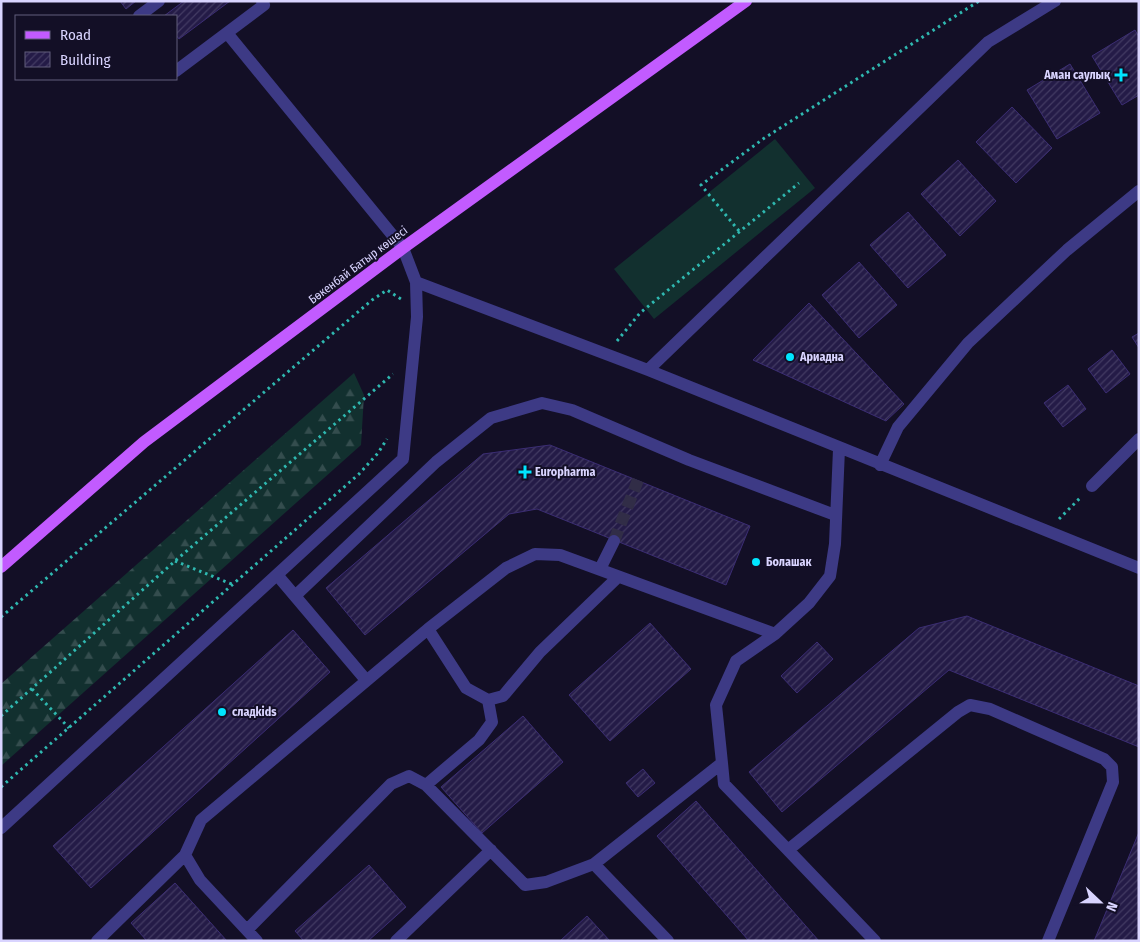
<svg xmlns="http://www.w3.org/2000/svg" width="1140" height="942" viewBox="0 0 1140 942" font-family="'Fira Sans Condensed',sans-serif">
  <defs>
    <pattern id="forest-firs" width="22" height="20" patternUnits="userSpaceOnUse" patternTransform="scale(1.25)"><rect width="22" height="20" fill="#12302f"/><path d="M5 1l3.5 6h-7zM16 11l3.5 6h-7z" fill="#344d4e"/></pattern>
    <pattern id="building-hatch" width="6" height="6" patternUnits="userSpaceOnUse" patternTransform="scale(1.25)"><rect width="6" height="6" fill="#241b47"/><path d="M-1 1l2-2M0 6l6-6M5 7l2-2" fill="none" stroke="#433b63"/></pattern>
  </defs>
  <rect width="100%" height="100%" fill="#130f26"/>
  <path fill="url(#forest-firs)" d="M354,373L364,395L361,445L1,766V684Z"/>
  <path fill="#12302f" d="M775,139L815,188L654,319L614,269Z"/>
  <path fill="url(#building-hatch)" stroke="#3b2d73" d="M120,1H136L126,9Z
    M184,1H230L179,39L176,35V16H164Z
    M1135,30L1139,37V95L1122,105L1092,56Z
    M1070,64L1100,113L1057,139L1027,90Z
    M1012,107L1052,148L1016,183L976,142Z
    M958,160L996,201L960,236L921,194Z
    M908,212L946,255L908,288L870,245Z
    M859,262L897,305L859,338L822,295Z
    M809,303L904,404L886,421L753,360Z
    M1139,333V348L1132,337Z
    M1112,350L1130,374L1106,393L1088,369Z
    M1068,385L1086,409L1063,427L1044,403Z
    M550,445L750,526L726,585L537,509L509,514L365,635L326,588L483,454Z
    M967,616L1139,686V747L949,670L782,812L749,772L919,628Z
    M650,623L691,669L610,741L569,695Z
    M293,630L330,672L91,888L53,846Z
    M817,642L833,659L797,693L781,676Z
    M523,716L563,762L482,833L441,787Z
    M643,769L655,783L638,797L626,783Z
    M696,801L819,941H749L657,836Z
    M1139,832V941H1094Z
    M369,865L406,907L368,941H304L295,931Z
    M175,883L227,941H147L131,923Z
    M587,916L610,941H560Z"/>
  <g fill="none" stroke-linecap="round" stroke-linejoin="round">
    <path stroke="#312d47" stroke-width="12" stroke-dasharray="12 6" stroke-linecap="butt" d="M614,541L638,480"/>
    <path stroke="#2fb8b0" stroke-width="3" stroke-dasharray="2.5 4" stroke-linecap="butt" d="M739,231L701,185L763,139L979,1
      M617,341L640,313L799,183
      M1059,519L1081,497
      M175,561L234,585
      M1,617L372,300L387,290L401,299
      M32,689L69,728
      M1,716L175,561L393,374
      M1,787L359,474L378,453L387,439"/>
    <path stroke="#3d3a85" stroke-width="12" d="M139,16L159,1
      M176,71L264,5L262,1
      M416,282L648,370L1139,568
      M648,370L988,42L1055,1
      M880,465L898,427L968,343L1067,250L1139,191
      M1092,486L1139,439
      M600,569L614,541
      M278,576L366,680
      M295,596L436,462L491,418L542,403L572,410L689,460L835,515
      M428,629L466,688L488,700L503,696L540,652L618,577
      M722,763L724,784L788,850
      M426,785L479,740L492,722L488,700
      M1,828L403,459L417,317L416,282L403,248L227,33
      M594,864L668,941
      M247,930L391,784L409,776L426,785L525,885L546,882L594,864L722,763L716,705L736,661L775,634L809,603L830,576L835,544L839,449
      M97,941L185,855
      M257,941L200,880L185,855L201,820L428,629L506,568L535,554L560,555L775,634
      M396,941L491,850
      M875,941L788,850L958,712L970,705L990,709L1104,759L1112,767L1113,782L1048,941"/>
    <path stroke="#c25bff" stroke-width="12" d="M1,567L144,442L403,248L746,1"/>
  </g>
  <g fill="#00e5ff" stroke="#130f26" stroke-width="2">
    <path d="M1118.5 67.5h5v5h5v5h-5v5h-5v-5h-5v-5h5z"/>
    <circle cx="790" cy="357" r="5"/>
    <path d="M522.5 464.5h5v5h5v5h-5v5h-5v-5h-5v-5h5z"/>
    <circle cx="756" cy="562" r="5"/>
    <circle cx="222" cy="712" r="5"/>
  </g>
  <g text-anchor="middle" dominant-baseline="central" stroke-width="4" stroke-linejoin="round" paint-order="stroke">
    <g font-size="12" font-weight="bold" fill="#d9d4ff" stroke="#130f26" text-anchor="start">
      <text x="1110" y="75" text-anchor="end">Аман саулық</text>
      <text x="800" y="357">Ариадна</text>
      <text x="535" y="472">Europharma</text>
      <text x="766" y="562">Болашак</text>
      <text x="232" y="712">сладkids</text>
    </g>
    <g font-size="12" fill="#d9d4ff" stroke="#130f26">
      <text transform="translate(358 265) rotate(-37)">Бөкенбай Батыр көшесі</text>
    </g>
  </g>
  <rect width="1140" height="942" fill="none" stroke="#d9d4ff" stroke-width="5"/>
  <rect x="15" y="15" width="162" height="65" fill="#130f26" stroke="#625e7d"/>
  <rect x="25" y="31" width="25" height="8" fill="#c25bff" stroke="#625e7d"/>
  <text x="60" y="40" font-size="15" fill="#d9d4ff">Road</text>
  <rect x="25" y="52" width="25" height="15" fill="url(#building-hatch)" stroke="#625e7d"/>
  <text x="60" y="65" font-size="15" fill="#d9d4ff">Building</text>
  <g transform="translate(1100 902) rotate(112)" stroke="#130f26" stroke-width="4" paint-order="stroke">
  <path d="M0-4L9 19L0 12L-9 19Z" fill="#d9d4ff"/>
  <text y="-8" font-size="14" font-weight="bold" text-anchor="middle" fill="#d9d4ff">N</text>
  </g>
</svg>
